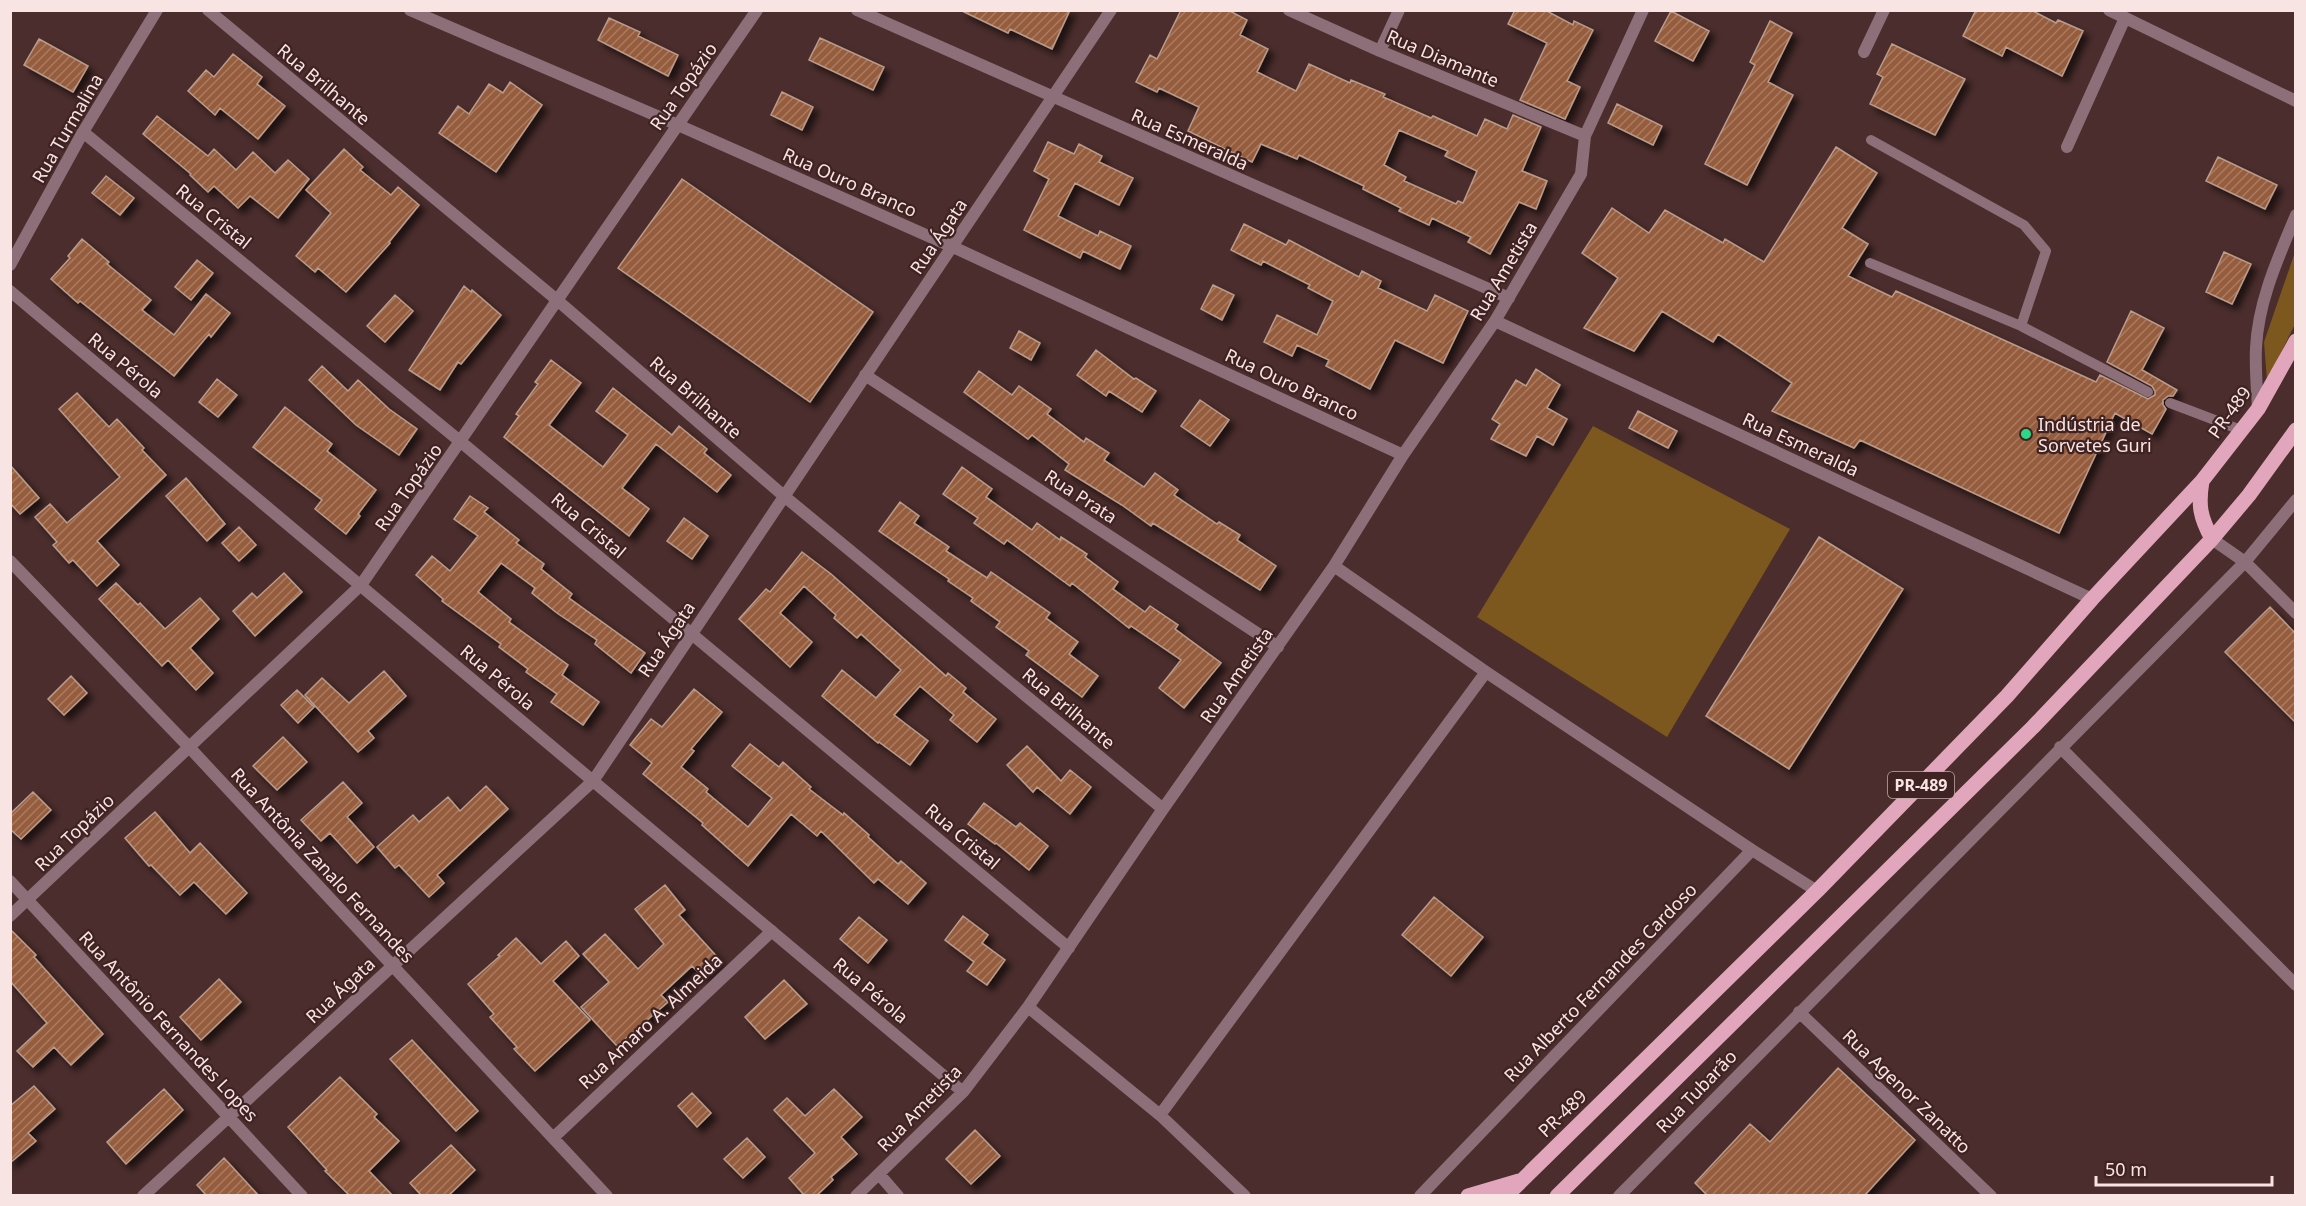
<svg xmlns="http://www.w3.org/2000/svg" width="2306" height="1206" viewBox="0 0 2306 1206" font-family="'Noto Sans',sans-serif">
  <defs>
    <pattern id="building-hatch" width="6" height="6" patternUnits="userSpaceOnUse" patternTransform="scale(1.5)"><rect width="6" height="6" fill="#955c3c"/><path d="M-1 1l2-2M0 6l6-6M5 7l2-2" fill="none" stroke="#aa7b61"/></pattern>
    <filter id="shadow"><feDropShadow dx="5.5" dy="5.5" stdDeviation="3" flood-color="#0009"/></filter>
  </defs>
  <rect width="100%" height="100%" fill="#4a2d2c"/>
  <path fill="#7c581e" d="M2295,252V324L2267,381L2264,342Z
    M1593,426L1790,529L1667,737L1477,617Z"/>
  <path fill="url(#building-hatch)" stroke="#bb9c8c" stroke-width="1.5" fill-rule="evenodd" filter="url(#shadow)" d="M960,10H1070L1052,49L1010,29L1008,33Z
    M1181,10H1228L1247,20L1240,35L1268,49L1257,72L1296,91L1309,64L1350,83L1351,80L1385,94L1383,97L1431,118L1433,116L1477,136L1485,119L1507,129L1513,115L1541,127L1522,171L1547,181L1536,209L1519,202L1490,254L1468,242L1471,237L1432,218L1429,225L1399,211L1401,208L1363,189L1364,186L1299,155L1297,159L1261,144L1252,162L1188,131L1199,107L1159,88L1157,92L1136,82L1150,55L1157,59ZM1399,130L1448,151L1445,156L1477,171L1463,203L1458,201L1456,204L1404,181L1406,177L1384,165Z
    M1515,10H1545L1573,25L1574,21L1593,30L1567,81L1580,87L1565,119L1520,100L1547,43L1508,24Z
    M1976,10H2031L2056,23L2058,20L2083,31L2062,76L2006,47L2002,56L1963,36Z
    M1671,11L1709,31L1693,61L1655,41Z
    M609,18L640,32L638,36L678,55L668,76L598,40Z
    M1770,21L1792,33L1768,82L1793,95L1747,185L1705,164L1755,65L1750,62Z
    M820,38L884,67L873,90L809,60Z
    M39,39L88,66L73,92L24,65Z
    M1892,44L1965,79L1935,135L1870,104L1883,77L1877,74Z
    M233,54L262,77L257,84L285,106L258,139L220,108L215,115L188,91L206,70L214,77Z
    M510,82L542,105L496,172L439,133L458,106L469,114L489,84L503,93Z
    M782,92L813,107L802,130L771,115Z
    M1617,104L1662,126L1653,145L1608,123Z
    M157,116L208,156L214,149L236,170L253,152L275,173L288,160L309,179L278,218L250,196L238,208L214,186L208,192L190,175L191,174L143,134Z
    M1048,142L1074,154L1079,144L1102,156L1099,162L1133,178L1119,205L1075,183L1058,216L1098,236L1100,231L1131,246L1120,269L1083,251L1080,258L1024,230L1049,179L1034,171Z
    M1836,147L1877,173L1842,228L1868,244L1848,276L1892,297L1896,291L2096,382L2100,375L2148,399L2155,395V391L2152,386L2107,362L2131,311L2164,328L2142,370L2177,390L2173,396H2168L2163,400V405L2166,409L2152,434L2115,413L2059,533L1860,440L1854,448L1772,411L1792,383L1718,334L1713,342L1662,311L1634,351L1584,328L1618,278L1582,253L1612,208L1649,233L1665,210L1723,243L1725,239L1764,262Z
    M344,149L363,167L360,170L391,195L398,187L419,205L389,242L390,243L346,292L318,268L315,272L296,256L331,213L306,190Z
    M2218,157L2277,185L2265,209L2206,181Z
    M106,176L134,198L120,215L92,193Z
    M682,179L873,312L810,402L618,268Z
    M1244,224L1286,245L1289,240L1359,277L1362,271L1381,281L1378,288L1427,311L1435,295L1468,311L1443,363L1395,340L1370,389L1326,366L1329,360L1297,345L1292,356L1264,342L1277,315L1317,335L1333,301L1308,288L1310,285L1263,261L1261,265L1231,250Z
    M82,239L109,262L107,264L151,300L142,310L174,335L206,294L230,313L211,337L209,334L174,376L80,301L78,303L51,279L70,258L68,256Z
    M2224,252L2251,264L2232,304L2206,292Z
    M197,260L213,273L191,300L175,287Z
    M1213,285L1234,295L1222,320L1201,309Z
    M464,286L471,292L472,290L501,315L461,364L458,362L440,390L409,370Z
    M395,295L413,311L385,342L367,326Z
    M1019,331L1040,343L1031,360L1010,348Z
    M1096,350L1134,379L1136,378L1156,391L1142,412L1109,391L1106,396L1077,375Z
    M551,360L581,383L549,425L603,467L628,435L596,411L613,388L672,435L679,426L707,449L704,453L731,475L717,492L656,444L622,488L649,509L629,536L504,437L519,416L516,414L538,384L535,382Z
    M322,366L348,391L358,380L389,409L417,429L399,455L356,425L309,380Z
    M1536,369L1560,385L1547,408L1567,419L1553,445L1537,436L1526,456L1491,439L1500,424L1492,419L1516,380L1526,386Z
    M979,371L1012,395L1019,386L1051,409L1047,414L1084,442L1086,438L1109,453L1104,460L1144,487L1155,473L1178,490L1174,495L1217,524L1219,522L1240,535L1237,540L1276,566L1260,590L1153,523L1151,526L1122,505L1065,470L1069,464L1032,435L1028,439L964,392Z
    M217,379L237,395L218,417L199,402Z
    M77,393L109,427L117,419L144,448L142,450L166,475L97,541L119,565L97,586L73,560L69,563L53,545L57,542L35,517L50,504L67,523L120,477L59,409Z
    M1200,400L1229,420L1210,446L1181,426Z
    M285,407L332,444L327,451L376,490L358,514L360,516L346,534L315,509L322,500L253,447Z
    M1638,411L1677,431L1668,448L1629,428Z
    M10,465L39,498L20,514L10,503Z
    M962,467L992,489L986,497L1032,530L1037,523L1060,540L1061,537L1087,554L1085,557L1118,582L1113,589L1145,612L1150,606L1178,625L1175,629L1221,663L1184,708L1159,688L1181,660L1131,626L1129,628L1072,583L1070,586L1007,540L1004,544L974,523L978,518L943,494Z
    M186,478L225,524L207,541L166,496Z
    M470,496L488,508L484,512L519,540L516,543L544,564L541,569L572,594L569,598L645,653L631,673L595,644L597,640L557,613L532,593L535,588L501,563L478,592L511,619L509,622L568,665L562,675L599,702L583,725L551,702L557,694L526,672L528,669L499,647L501,644L442,601L443,599L416,575L432,556L450,571L478,536L454,519Z
    M900,502L919,516L914,523L949,547L946,551L987,578L991,572L1050,613L1046,618L1078,642L1069,654L1098,676L1082,697L1026,655L1029,651L996,627L1000,622L971,601L973,598L948,581L949,579L879,531Z
    M684,518L708,536L692,559L667,541Z
    M239,527L256,545L239,561L222,543Z
    M1819,537L1903,589L1789,769L1706,716Z
    M802,552L831,574L946,676L948,673L966,688L963,692L996,719L977,742L950,720L954,715L920,686L894,715L928,741L910,765L879,742L878,743L822,696L842,670L876,698L901,670L861,634L857,638L834,618L836,615L804,586L780,613L812,642L790,667L739,619L766,589L770,592Z
    M284,573L302,592L255,636L233,611L252,593L257,598Z
    M116,583L138,605L140,603L165,629L200,598L219,619L190,648L213,673L196,690L168,660L162,666L99,599Z
    M2270,607L2295,633V722L2225,652Z
    M384,671L406,696L368,731L374,738L358,752L305,695L322,678L349,703Z
    M71,676L87,693L64,715L48,699Z
    M694,689L722,712L691,749L694,751L681,767L708,789L706,792L748,827L772,798L732,766L750,744L779,767L783,762L811,787L809,789L843,815L844,813L869,835L868,837L898,864L901,861L926,883L908,904L878,879L874,883L821,831L817,836L791,814L748,866L702,825L703,823L643,774L652,763L630,745L651,719L662,727Z
    M297,690L314,707L298,723L281,705Z
    M283,737L307,762L277,790L253,766Z
    M1027,746L1061,781L1070,770L1091,787L1070,814L1037,787L1033,792L1007,765Z
    M343,782L362,803L347,817L374,847L357,863L330,833L321,841L301,820Z
    M486,786L508,809L437,875L444,883L429,897L399,865L395,868L377,847L413,815L419,822L448,797L460,811Z
    M33,792L51,810L21,839L10,829V814Z
    M984,803L1016,827L1020,823L1048,846L1029,870L996,843L995,844L968,824Z
    M155,812L190,853L200,843L247,893L226,914L194,882L180,895L151,865L149,866L125,838Z
    M665,885L685,910L679,915L720,960L702,976L692,966L661,995L668,1002L617,1046L581,1007L609,982L583,954L605,934L638,969L664,944L635,909Z
    M1434,897L1483,937L1451,976L1402,935Z
    M963,916L988,935L982,943L1005,960L987,985L967,971L974,962L945,940Z
    M859,917L887,940L868,963L840,939Z
    M10,929L36,955L34,957L103,1034L71,1065L54,1047L33,1067L17,1051L47,1023L10,981Z
    M516,938L541,964L566,941L579,956L553,981L590,1020L535,1071L514,1049L517,1047L490,1017L494,1014L468,984L500,956L498,955Z
    M219,979L241,1002L201,1040L180,1017Z
    M784,980L807,1004L765,1039L745,1017Z
    M412,1040L478,1111L456,1131L390,1059Z
    M1838,1068L1915,1140L1864,1196H1708L1695,1183L1750,1124L1770,1142Z
    M340,1077L377,1114L374,1117L399,1141L369,1171L393,1196H350L325,1171L327,1170L288,1127Z
    M34,1086L55,1109L28,1133L36,1141L10,1163V1106Z
    M164,1089L183,1110L126,1164L107,1142Z
    M834,1089L862,1117L841,1137L857,1154L831,1177L833,1180L816,1196H805L789,1178L815,1153L774,1110L787,1098L805,1116Z
    M692,1093L711,1113L697,1127L678,1106Z
    M975,1130L1000,1156L971,1184L946,1159Z
    M747,1138L765,1157L743,1178L724,1159Z
    M451,1145L475,1170L448,1196H422L410,1183Z
    M224,1158L259,1196H207L197,1185Z"/>
  <g fill="none" stroke-linecap="round" stroke-linejoin="round">
    <path stroke="#8c6f79" stroke-width="10" d="M1871,140L2024,225L2046,251L2021,326
      M1870,263L2021,326L2148,392
      M2170,403L2241,430"/>
    <path stroke="#8c6f79" stroke-width="12" d="M208,10L557,300L784,496L1163,809
      M410,10L678,125L953,247L1403,455
      M857,10L1509,298
      M1289,10L1380,51L1585,136
      M2109,10L2296,101
      M1380,51L1399,10
      M1864,52L1884,10
      M83,132L461,442L1069,948
      M2067,147L2125,18
      M10,265L83,132L157,10
      M10,291L963,1092
      M1495,321L2092,599
      M865,375L1278,647
      M2258,409C2257,389 2255,368 2256,348C2258,302 2278,258 2296,215
      M2212,539L2245,562L2296,613
      M10,561L189,747L607,1196
      M1334,566L1486,672L1752,850
      M2060,747L2296,985
      M10,881L302,1196
      M10,916L361,585L757,10
      M1028,1007L1160,1115L1245,1196
      M1799,1012L1991,1196
      M1160,1115L1486,672
      M553,1138L772,931
      M879,1174L898,1196
      M143,1196L593,781L1111,10
      M856,1196L963,1092L1028,1007L1163,809L1334,566L1403,455L1495,321L1581,174L1585,136L1643,10
      M1420,1196L1752,850L1817,891
      M1619,1196L2245,562L2296,500"/>
    <path stroke="#e1a6bb" stroke-width="15" d="M2202,481C2198,505 2200,517 2212,539
      M1468,1196L1519,1181
      M1506,1196L1817,891L2007,696L2092,599L2202,481L2258,409L2296,341
      M1557,1196L2033,727L2212,539L2249,495L2296,430"/>
  </g>
  <circle fill="#2cd884" stroke="#3f2322" stroke-width="2" cx="2026" cy="434" r="6"/>
  <g text-anchor="middle" dominant-baseline="central" stroke-width="4.5" stroke-linejoin="round" paint-order="stroke">
    <rect fill="#3f2322" stroke="#c0aaa9" stroke-width="1.5" x="1888" y="772" width="66" height="26" rx="4.5"/>
    <g font-size="16" font-weight="bold" fill="#f8e4e3">
      <text x="1921" y="785">PR-489</text>
    </g>
    <g font-size="18" fill="#f8e4e3" stroke="#3f2322">
      <text transform="translate(1443 58) rotate(23)">Rua Diamante</text>
      <text transform="translate(324 84) rotate(40)">Rua Brilhante</text>
      <text transform="translate(683 86) rotate(-55)">Rua Topázio</text>
      <text transform="translate(67 128) rotate(-60)">Rua Turmalina</text>
      <text transform="translate(1190 139) rotate(24)">Rua Esmeralda</text>
      <text transform="translate(850 182) rotate(24)">Rua Ouro Branco</text>
      <text transform="translate(214 216) rotate(39)">Rua Cristal</text>
      <text transform="translate(938 236) rotate(-56)">Rua Ágata</text>
      <text transform="translate(1503 271) rotate(-59)">Rua Ametista</text>
      <text transform="translate(126 365) rotate(40)">Rua Pérola</text>
      <text transform="translate(1292 384) rotate(25)">Rua Ouro Branco</text>
      <text transform="translate(696 397) rotate(41)">Rua Brilhante</text>
      <text transform="translate(2229 412) rotate(-54)">PR-489</text>
      <text transform="translate(1801 444) rotate(25)">Rua Esmeralda</text>
      <text transform="translate(408 487) rotate(-55)">Rua Topázio</text>
      <text transform="translate(1081 496) rotate(33)">Rua Prata</text>
      <text transform="translate(589 525) rotate(40)">Rua Cristal</text>
      <text transform="translate(666 639) rotate(-56)">Rua Ágata</text>
      <text transform="translate(1236 675) rotate(-55)">Rua Ametista</text>
      <text transform="translate(498 677) rotate(40)">Rua Pérola</text>
      <text transform="translate(1069 708) rotate(40)">Rua Brilhante</text>
      <text transform="translate(74 832) rotate(-44)">Rua Topázio</text>
      <text transform="translate(963 836) rotate(40)">Rua Cristal</text>
      <text transform="translate(323 865) rotate(47)">Rua Antônia Zanalo Fernandes</text>
      <text transform="translate(1600 982) rotate(-46)">Rua Alberto Fernandes Cardoso</text>
      <text transform="translate(340 990) rotate(-43)">Rua Ágata</text>
      <text transform="translate(871 990) rotate(40)">Rua Pérola</text>
      <text transform="translate(650 1021) rotate(-43)">Rua Amaro A. Almeida</text>
      <text transform="translate(169 1026) rotate(47)">Rua Antônio Fernandes Lopes</text>
      <text transform="translate(1696 1091) rotate(-46)">Rua Tubarão</text>
      <text transform="translate(1907 1091) rotate(44)">Rua Agenor Zanatto</text>
      <text transform="translate(919 1108) rotate(-46)">Rua Ametista</text>
      <text transform="translate(1562 1113) rotate(-44)">PR-489</text>
    </g>
    <g font-size="18" fill="#f8e4e3" stroke="#3f2322" text-anchor="start">
      <text x="2038" y="424">Indústria de<tspan x="2038" dy="21">Sorvetes Guri</tspan></text>
    </g>
  </g>
  <rect width="2306" height="1206" fill="none" stroke="#f8e4e3" stroke-width="24"/>
  <path d="M2096 1176v9h176v-9" fill="none" stroke="#f8e4e3" stroke-width="3"/>
  <text x="2105" y="1176" font-size="18" fill="#f8e4e3" stroke="#3f2322" stroke-width="4.5" paint-order="stroke">50 m</text>
</svg>
